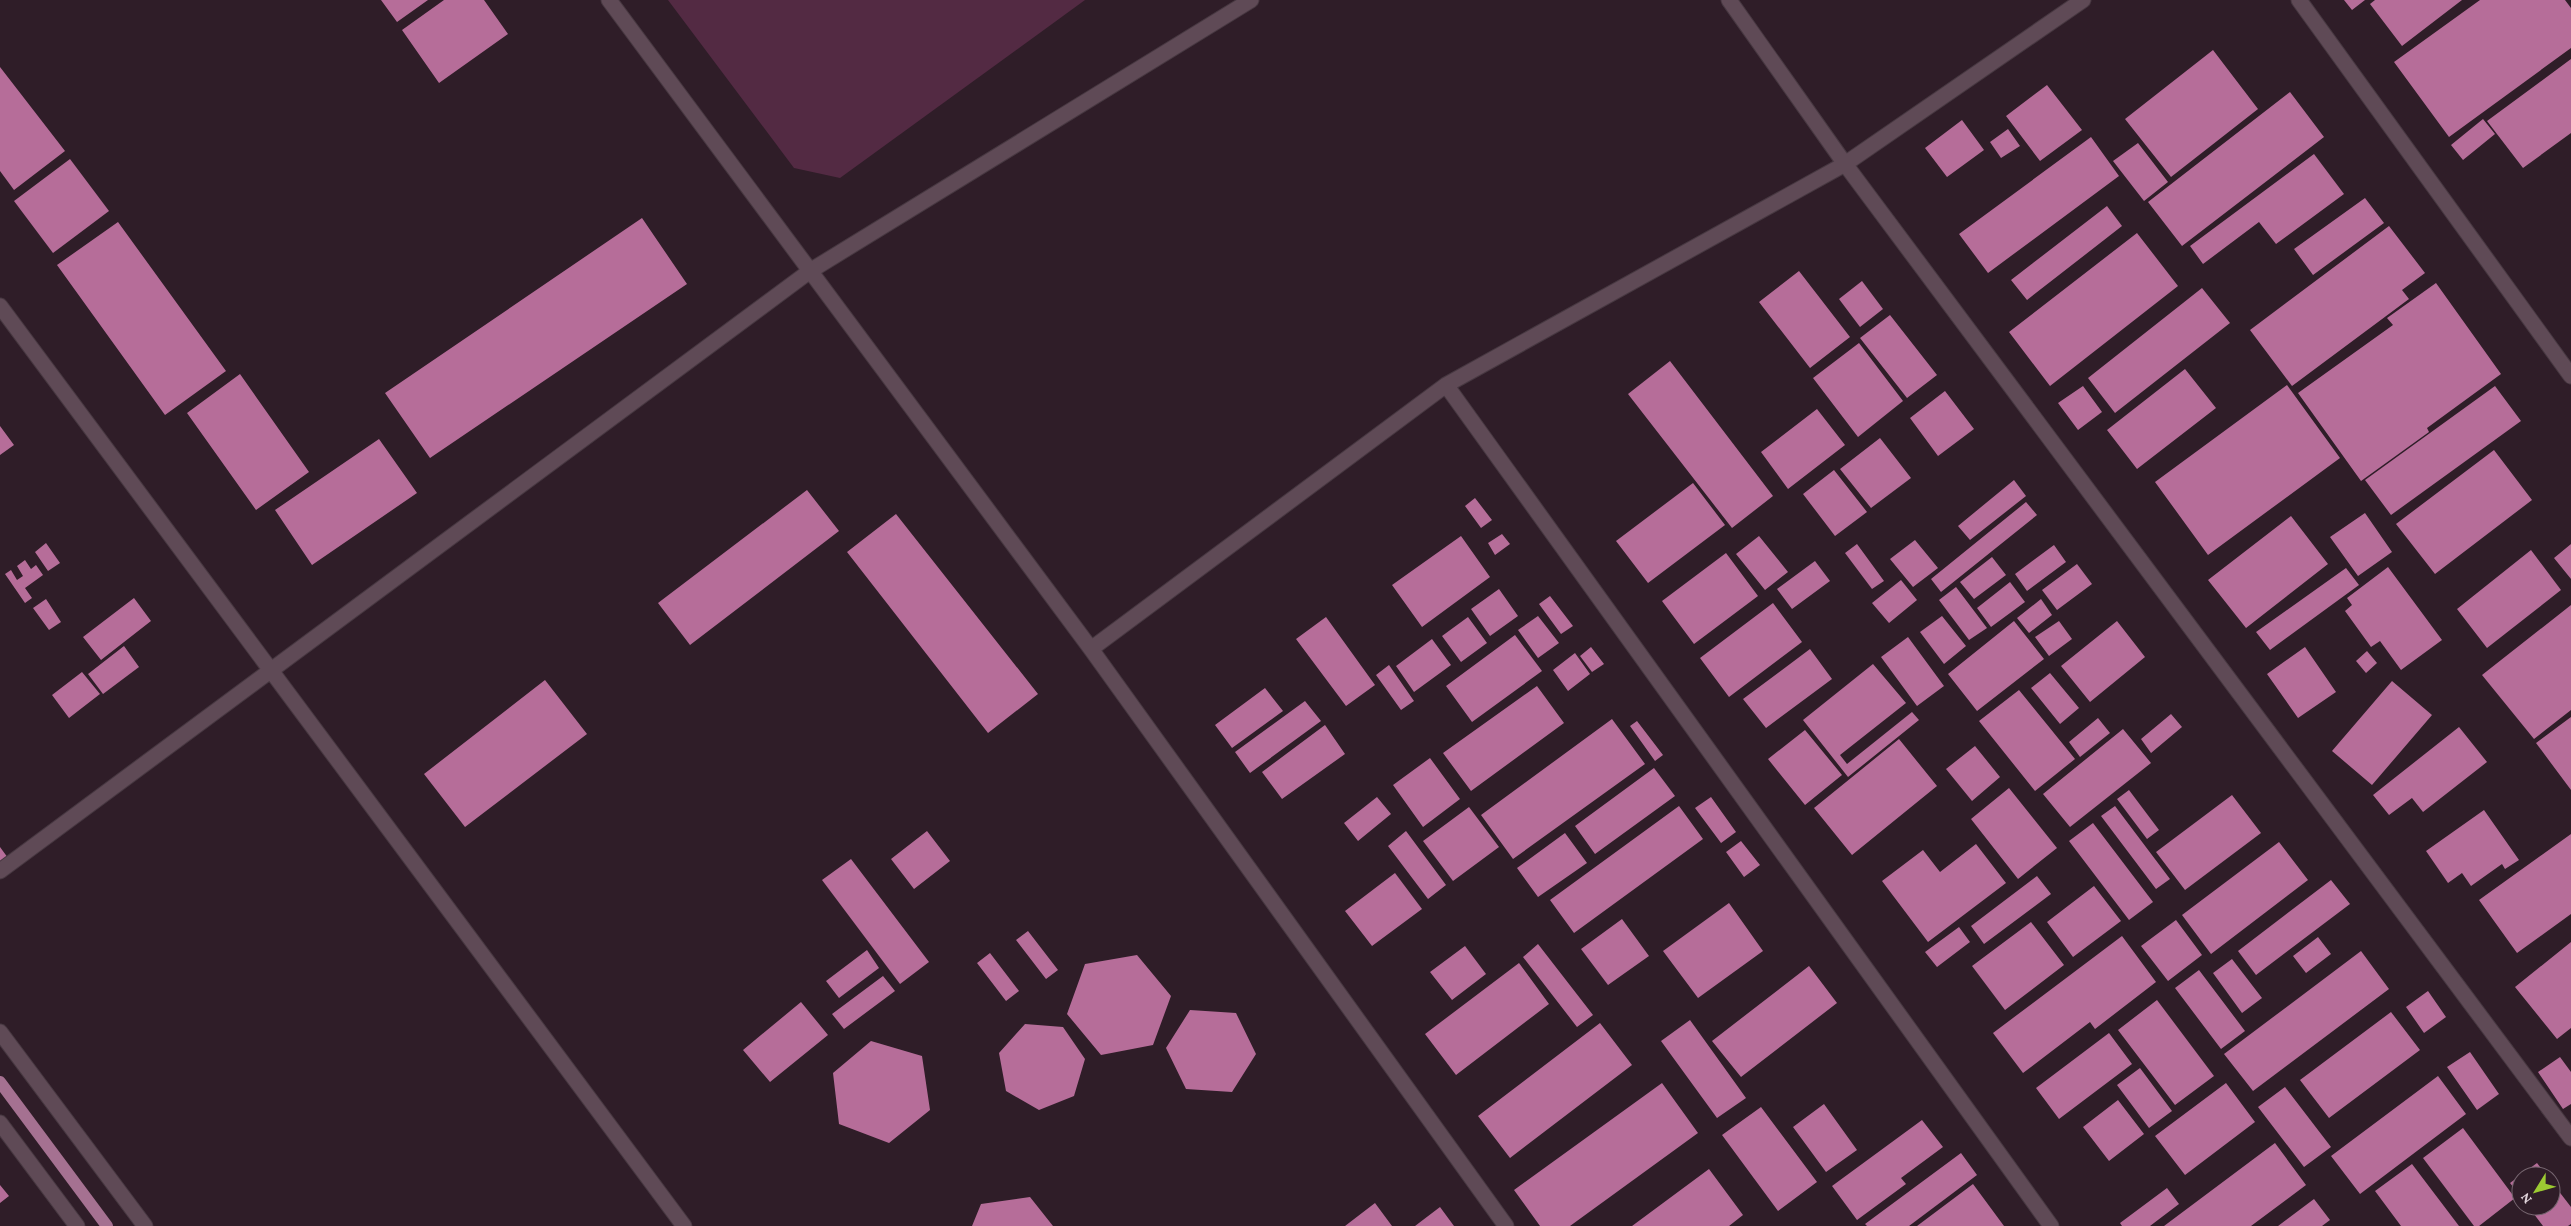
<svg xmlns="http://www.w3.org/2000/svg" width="2571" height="1226" viewBox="0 0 2571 1226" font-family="'Crimson Pro',serif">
  <rect width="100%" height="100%" fill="#2f1d28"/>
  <path fill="#532a43" d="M668,0H1085L840,178L794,168Z"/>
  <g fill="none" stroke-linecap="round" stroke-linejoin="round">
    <path stroke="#a57191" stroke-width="12" d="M0,1082L107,1226"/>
  </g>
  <path fill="#b66d99" d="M381,0H428L397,22Z
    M444,0H484L508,34L439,83L402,30Z
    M2344,0H2365L2352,10Z
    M2375,0H2462L2402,46L2370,4Z
    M2480,0H2565L2571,8V48L2449,137L2394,62Z
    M2213,50L2258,109L2171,177L2125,119Z
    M2571,59V133L2523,168L2487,121Z
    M0,67L65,151L14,190L0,171Z
    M2047,85L2082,130L2040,161L2006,116Z
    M2290,92L2324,137L2182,246L2148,202Z
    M2483,119L2495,134L2463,160L2451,145Z
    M1962,120L1984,150L1947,177L1925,148Z
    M2008,129L2020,146L2001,158L1990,142Z
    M2091,137L2119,176L1988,273L1959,234Z
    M2138,143L2168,182L2144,201L2113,161Z
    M2314,154L2344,194L2276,244L2259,222L2203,264L2190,246Z
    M70,159L109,211L53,253L14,201Z
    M2365,198L2384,223L2313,275L2294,249Z
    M2107,206L2122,226L2027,300L2011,280Z
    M642,218L687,284L430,458L385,393Z
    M118,222L226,371L165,415L57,265Z
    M2389,226L2425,273L2402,290L2409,299L2292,386L2250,330Z
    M2137,233L2178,286L2050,386L2009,332Z
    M1799,271L1850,337L1810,368L1759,302Z
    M1862,281L1883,309L1860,327L1839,299Z
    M2436,283L2501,374L2427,428L2429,432L2361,481L2298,393L2393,325L2387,318Z
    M2202,288L2230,323L2115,413L2088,378Z
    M1890,315L1937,375L1907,398L1860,338Z
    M1859,343L1903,401L1858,437L1813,378Z
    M1670,361L1773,496L1732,528L1628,394Z
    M2185,369L2216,408L2137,469L2107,430Z
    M240,374L309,472L256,510L187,413Z
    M2287,385L2340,458L2208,555L2155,482Z
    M2083,386L2102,412L2078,430L2058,403Z
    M2495,386L2521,421L2391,515L2365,480Z
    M1945,391L1974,429L1938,456L1910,418Z
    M1817,409L1845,445L1788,489L1761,452Z
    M0,426L14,445L0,455Z
    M1880,438L1911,478L1871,508L1840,469Z
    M379,439L417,493L312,565L275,510Z
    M2494,450L2532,500L2435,574L2396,524Z
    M1834,470L1867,512L1835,536L1803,494Z
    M2014,480L2026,496L1970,540L1958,526Z
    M1693,483L1725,525L1648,583L1616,541Z
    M807,490L839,531L690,645L658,603Z
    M1475,498L1492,520L1481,528L1465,506Z
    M2026,502L2037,515L1941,592L1931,579Z
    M2365,513L2392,552L2358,576L2330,537Z
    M896,514L1038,694L988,733L847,552Z
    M2291,516L2328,564L2246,628L2208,580Z
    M1502,534L1510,544L1495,555L1488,543Z
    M1461,536L1490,577L1422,627L1392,585Z
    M1759,536L1788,572L1765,590L1736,554Z
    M1915,540L1938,568L1913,587L1890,559Z
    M46,543L60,563L48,571L35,552Z
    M1857,544L1884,581L1872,589L1845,553Z
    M2571,544V579L2554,558Z
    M2054,545L2066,562L2027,591L2015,574Z
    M2531,550L2561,590L2487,648L2457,609Z
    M1726,553L1758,596L1694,644L1662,601Z
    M1992,557L2006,575L1974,599L1960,582Z
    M25,560L31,569L36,565L43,575L25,588L32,598L25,603L5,574L11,570L17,580L23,576L17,566Z
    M1815,561L1830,581L1792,609L1777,589Z
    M2077,564L2092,584L2057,610L2042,590Z
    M2388,567L2442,640L2401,670L2380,641L2371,647L2345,611L2352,605L2347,598Z
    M2346,568L2359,585L2270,650L2256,632Z
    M1901,580L1917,600L1889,623L1872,603Z
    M2010,582L2025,602L1991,627L1977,608Z
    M1956,587L1987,628L1969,640L1939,600Z
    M1499,589L1518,616L1490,636L1471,609Z
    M1550,596L1573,626L1561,634L1539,604Z
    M134,598L151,621L101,660L83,637Z
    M46,599L61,622L49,630L33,608Z
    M2041,599L2052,615L2029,633L2017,618Z
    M1773,603L1802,642L1729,697L1700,658Z
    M2571,605V710L2534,739L2482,675Z
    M1538,616L1559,643L1538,658L1518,630Z
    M1942,616L1966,646L1944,664L1920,632Z
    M1326,617L1375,685L1346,706L1296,639Z
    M1468,617L1487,643L1461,662L1442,636Z
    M2014,621L2044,659L1977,711L1948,674Z
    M2059,621L2072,639L2049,656L2035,637Z
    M2117,621L2145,657L2090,702L2061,666Z
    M1515,635L1542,671L1472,722L1446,686Z
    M1908,637L1944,686L1917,706L1881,657Z
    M1432,639L1451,665L1414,692L1396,666Z
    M124,646L139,667L103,694L88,674Z
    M1591,647L1604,664L1592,672L1580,656Z
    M2305,647L2336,692L2298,718L2267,674Z
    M1810,649L1832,679L1766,728L1743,699Z
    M2367,651L2377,663L2366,673L2356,661Z
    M1575,653L1590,674L1568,691L1553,670Z
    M1873,664L1906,703L1840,755L1847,764L1912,712L1919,720L1848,777L1803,720Z
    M1389,665L1414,701L1401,710L1376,675Z
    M82,672L100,694L69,718L52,695Z
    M2050,673L2079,708L2060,724L2031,688Z
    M545,680L587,734L465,827L424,774Z
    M2392,681L2432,715L2372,785L2332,751Z
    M1537,686L1564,723L1471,791L1443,753Z
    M1265,688L1283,711L1232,748L1215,725Z
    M2019,690L2075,759L2035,791L1979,721Z
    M1305,701L1321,721L1250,773L1235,752Z
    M2171,714L2182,727L2151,753L2141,739Z
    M2571,717V790L2536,743Z
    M2098,718L2110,733L2080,757L2069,742Z
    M1612,719L1645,764L1513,859L1481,815Z
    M1637,721L1663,755L1655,761L1630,726Z
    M1325,725L1345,754L1282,799L1262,772Z
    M2459,727L2487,762L2423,812L2412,798L2389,815L2373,795Z
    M2123,729L2151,763L2070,827L2043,794Z
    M1805,730L1842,775L1805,805L1768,759Z
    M1899,739L1937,786L1852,855L1814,808Z
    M1975,746L2000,777L1972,801L1946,769Z
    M1430,758L1460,799L1423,827L1393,785Z
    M1654,768L1675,796L1595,854L1575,826Z
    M2009,788L2057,848L2018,879L1971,819Z
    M2129,790L2159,830L2147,839L2117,799Z
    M2232,795L2261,833L2185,890L2156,852Z
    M1377,797L1391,814L1358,841L1344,823Z
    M1711,797L1736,832L1721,843L1695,808Z
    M1679,806L1703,839L1574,933L1550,900Z
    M2115,806L2170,879L2156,889L2101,816Z
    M1469,807L1499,847L1453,881L1423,841Z
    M2484,810L2519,860L2505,869L2502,864L2471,886L2462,873L2448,883L2426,851Z
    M2093,823L2153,902L2129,920L2069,841Z
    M927,831L950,861L914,889L891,859Z
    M1406,831L1446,885L1428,899L1388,846Z
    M1565,833L1587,863L1538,897L1517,868Z
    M2571,834V914L2517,953L2479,900Z
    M1741,841L1760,865L1744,877L1726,852Z
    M2279,842L2308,880L2211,954L2182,915Z
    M1976,844L2006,883L1928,942L1882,881L1923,850L1940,872Z
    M0,847L8,858L0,864Z
    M851,859L929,962L900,984L822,880Z
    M1395,873L1422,909L1372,946L1345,911Z
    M2037,876L2051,894L1984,944L1971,926Z
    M2331,880L2350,904L2256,975L2238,951Z
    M2094,886L2121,921L2073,957L2047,922Z
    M1729,903L1763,951L1698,998L1663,951Z
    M1622,919L1649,956L1608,985L1581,949Z
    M2176,920L2202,955L2168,981L2141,946Z
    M2031,922L2064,965L2005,1010L1972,966Z
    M1959,927L1970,942L1937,967L1925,952Z
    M1028,931L1058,970L1046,979L1016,940Z
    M2122,936L2156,982L2095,1029L2090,1022L2023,1073L1993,1033Z
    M2318,937L2331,954L2306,973L2293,956Z
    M2571,942V1028L2557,1039L2515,987Z
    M1538,944L1593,1015L1577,1027L1523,957Z
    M1465,946L1486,974L1452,1000L1430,972Z
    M867,950L879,968L839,998L826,981Z
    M2361,951L2389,989L2253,1091L2224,1054Z
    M990,953L1019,991L1006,1001L977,963Z
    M1137,955L1171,996L1153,1045L1101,1055L1067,1014L1085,964Z
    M2232,959L2262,998L2242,1013L2213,973Z
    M1519,963L1549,1004L1456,1075L1425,1034Z
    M1809,966L1837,1003L1741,1077L1712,1041Z
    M2199,970L2245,1031L2221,1049L2175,988Z
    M883,976L895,991L844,1029L832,1014Z
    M2428,991L2446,1017L2424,1033L2406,1007Z
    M2157,1000L2214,1076L2175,1105L2118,1030Z
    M801,1002L828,1035L770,1082L743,1050Z
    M1190,1010L1236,1013L1256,1054L1232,1092L1186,1089L1166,1048Z
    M2391,1012L2420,1050L2329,1118L2300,1080Z
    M1690,1020L1746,1098L1717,1118L1661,1041Z
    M1600,1023L1632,1065L1510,1158L1478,1116Z
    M1025,1024L1063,1027L1085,1059L1074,1096L1039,1110L1006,1091L999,1053Z
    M2109,1033L2132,1064L2059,1119L2036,1088Z
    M871,1041L922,1056L930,1110L889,1143L839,1124L833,1073Z
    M2470,1052L2499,1094L2477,1110L2447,1067Z
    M2560,1057L2571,1072V1104L2563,1109L2538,1072Z
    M2140,1068L2172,1111L2149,1128L2117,1085Z
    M2438,1076L2466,1114L2360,1194L2331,1156Z
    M1662,1083L1698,1133L1570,1226H1540L1514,1190Z
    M2226,1083L2255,1122L2185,1175L2155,1136Z
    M2285,1087L2331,1147L2304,1167L2258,1107Z
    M2118,1100L2144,1134L2109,1161L2083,1127Z
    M1824,1104L1857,1150L1826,1172L1793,1127Z
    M1761,1107L1817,1182L1778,1211L1722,1135Z
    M1922,1120L1943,1147L1901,1178L1906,1184L1857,1220L1832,1186Z
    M2463,1128L2515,1198L2479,1226H2474L2423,1158Z
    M2275,1143L2306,1185L2251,1226H2164Z
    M1961,1153L1977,1175L1909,1226H1867L1865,1224Z
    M2537,1163L2547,1176H2521V1197L2510,1183Z
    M2412,1164L2459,1226H2401L2375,1191Z
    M1709,1169L1743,1215L1729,1226H1632Z
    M2551,1181L2571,1207V1224L2568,1226H2543L2528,1206H2551Z
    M1973,1184L2004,1226H1917Z
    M0,1185L9,1196L0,1203Z
    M2167,1188L2179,1204L2150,1226H2122L2120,1223Z
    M1030,1197L1053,1226H972L981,1204Z
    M2314,1199L2330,1220L2322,1226H2278Z
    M1375,1203L1392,1226H1345Z
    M1440,1207L1454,1226H1415Z"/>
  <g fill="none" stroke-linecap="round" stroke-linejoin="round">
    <g stroke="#473841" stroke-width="17">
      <path id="street" d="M609,0L1091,649L1506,1226
        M1729,0L1845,164L2571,1138
        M2299,0L2571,376
        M0,306L684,1226
        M1446,385L2051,1226
        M1091,649L1446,385L1845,164L2083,0
        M0,871L810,271L1251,0
        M0,1032L145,1226
        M0,1123L77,1226"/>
    </g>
    <use href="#street" stroke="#5f4a56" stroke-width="15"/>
  </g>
  <g transform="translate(2536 1191) rotate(233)"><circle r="24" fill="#2f1d28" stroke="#75656f"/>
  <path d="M0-4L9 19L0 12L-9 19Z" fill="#9cca32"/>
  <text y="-8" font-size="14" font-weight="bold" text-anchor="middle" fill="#dfd2d9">N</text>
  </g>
</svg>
